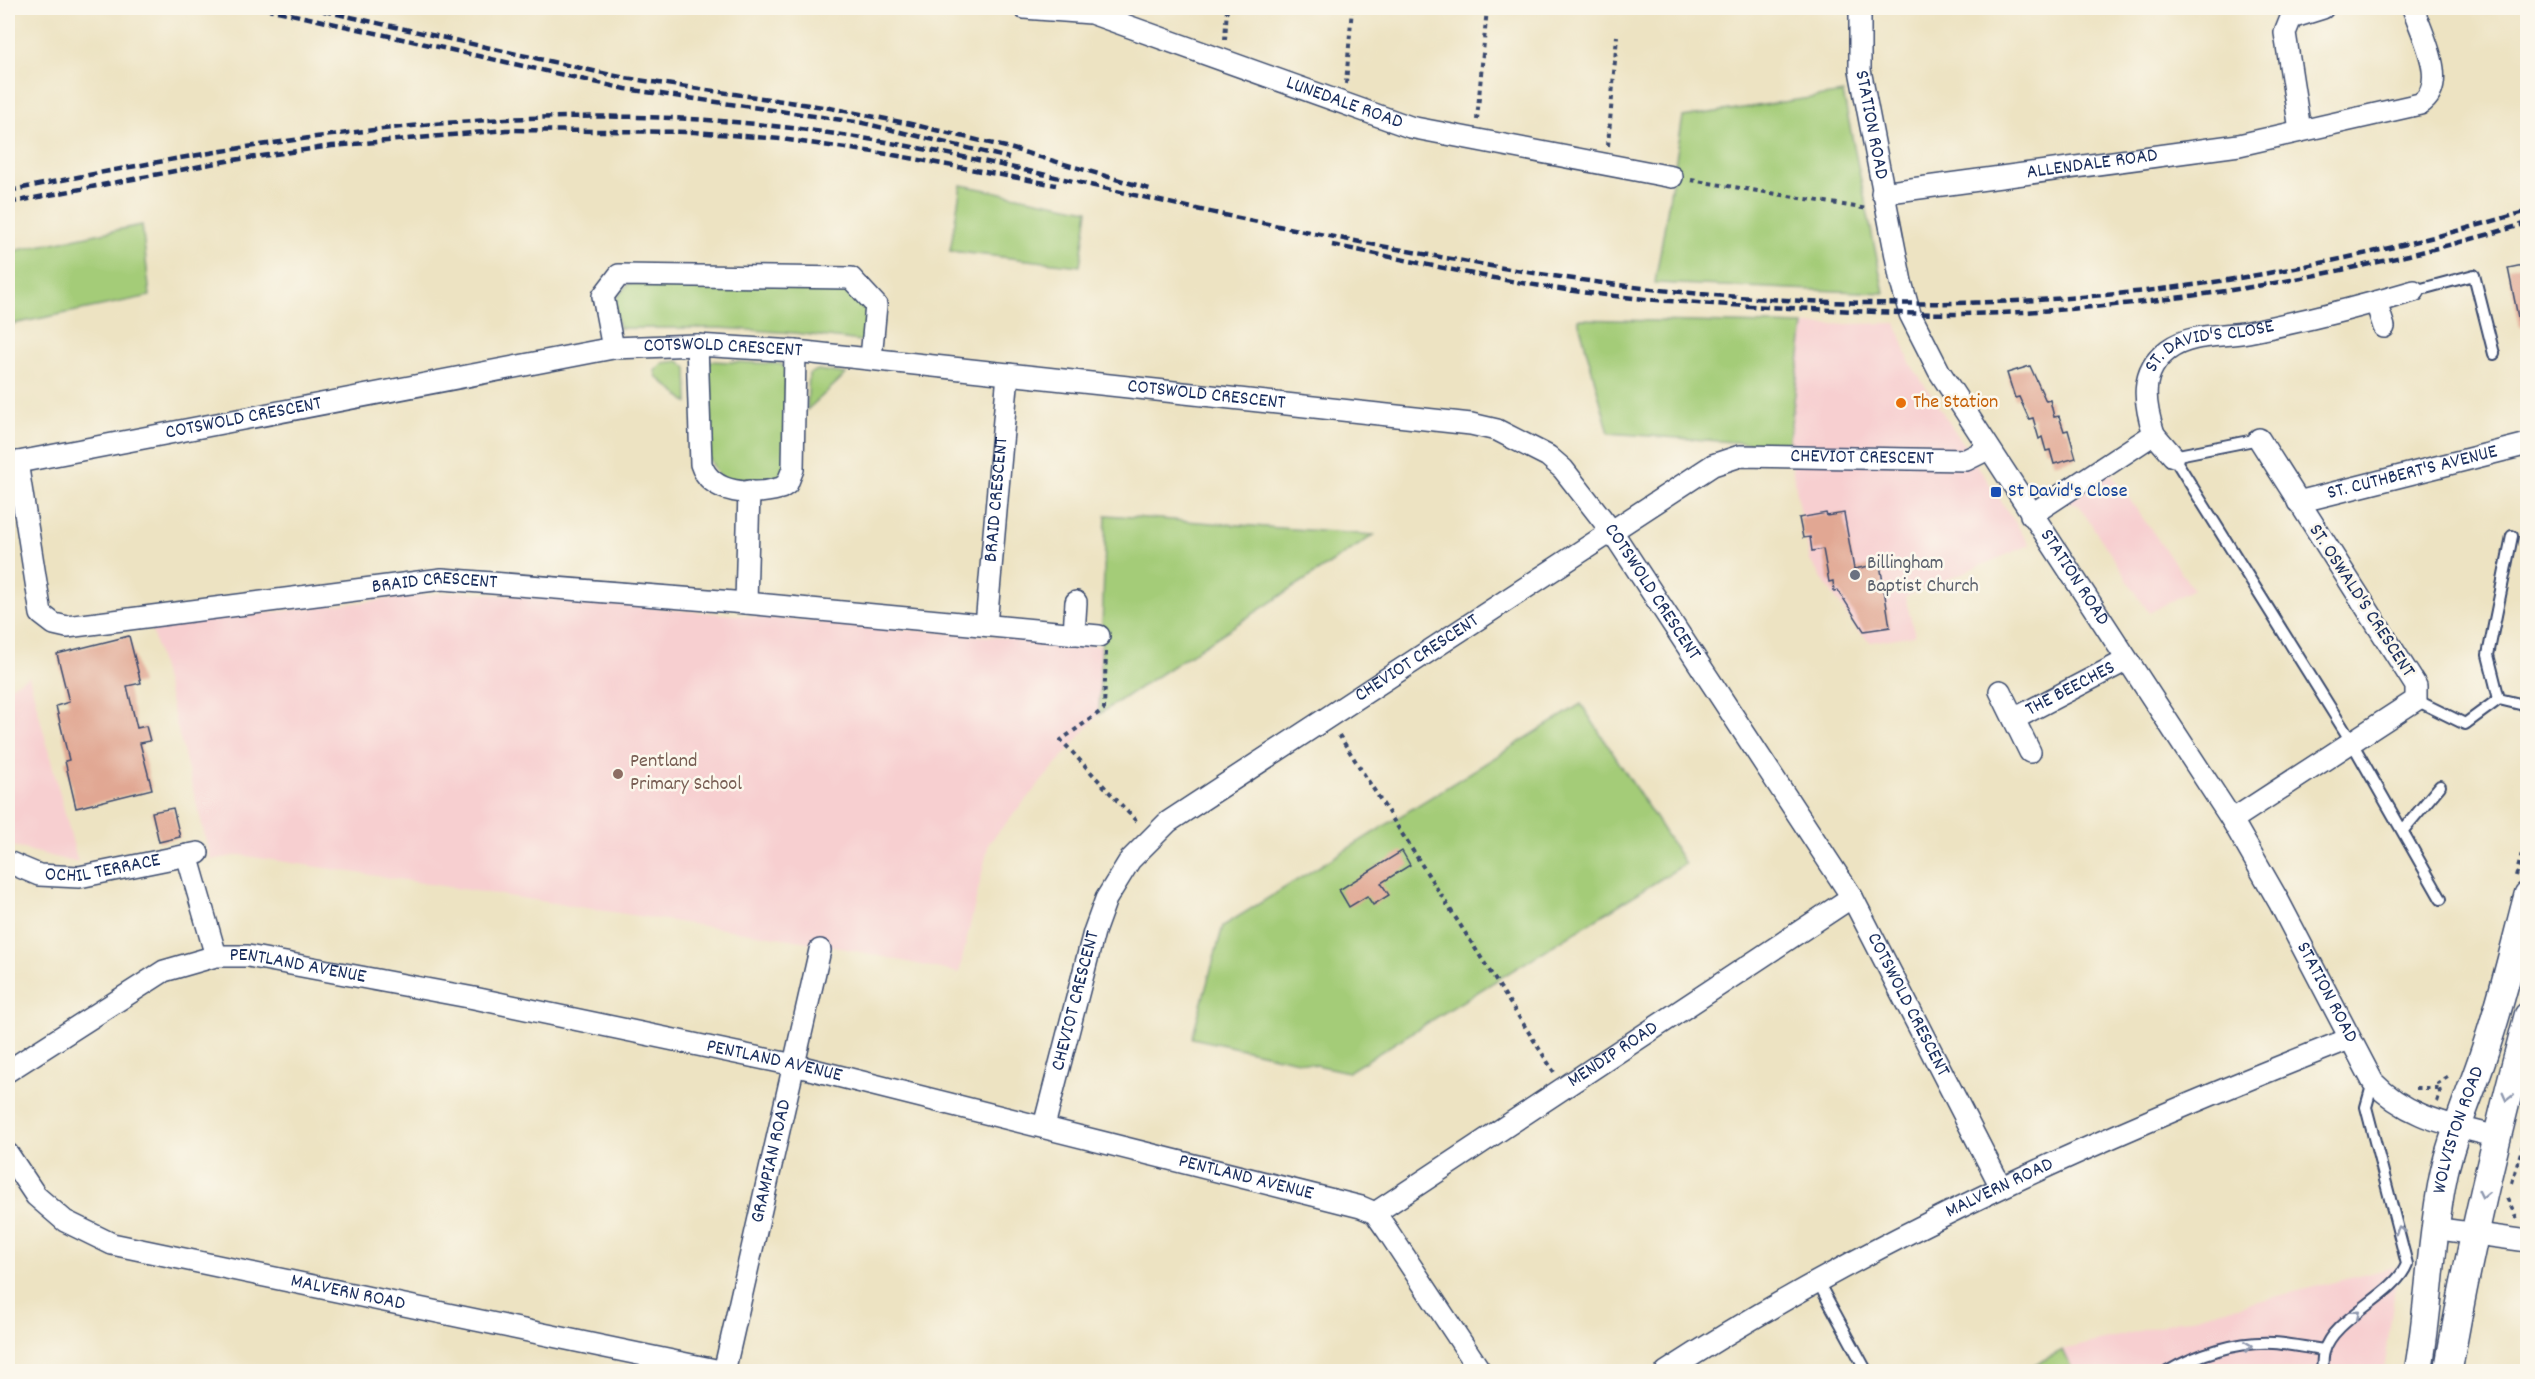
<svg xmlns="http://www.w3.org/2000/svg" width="2535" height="1379" viewBox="0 0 2535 1379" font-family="Dekko,sans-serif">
  <rect width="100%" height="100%" fill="#fbf7ec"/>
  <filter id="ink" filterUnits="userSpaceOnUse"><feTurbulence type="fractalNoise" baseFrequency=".0167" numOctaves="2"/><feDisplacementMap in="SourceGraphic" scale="12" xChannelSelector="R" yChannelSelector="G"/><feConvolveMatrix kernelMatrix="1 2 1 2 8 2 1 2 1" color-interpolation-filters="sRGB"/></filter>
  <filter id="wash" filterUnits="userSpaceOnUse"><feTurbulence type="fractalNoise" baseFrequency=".008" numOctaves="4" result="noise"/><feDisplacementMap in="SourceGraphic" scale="24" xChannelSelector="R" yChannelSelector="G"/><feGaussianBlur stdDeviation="1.35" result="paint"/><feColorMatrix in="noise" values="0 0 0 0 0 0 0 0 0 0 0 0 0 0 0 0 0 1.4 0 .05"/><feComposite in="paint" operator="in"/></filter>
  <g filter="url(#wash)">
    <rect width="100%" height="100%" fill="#ede3c2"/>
    <path fill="#f7cfd0" d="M1896,323L1910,363L2030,545L1905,597L1915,635L1871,642L1858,631L1810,561L1788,446L1804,325Z
      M2111,473L2193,589L2149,613L2078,504L2054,502Z
      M458,591L1101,646L1099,714L989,843L959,973L828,945L240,855L211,860L151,626Z
      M29,676L78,863L8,845V688Z
      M2398,1266L2384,1371H2073L2063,1350Z"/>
    <path fill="#a4cc78" stroke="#607e6b" stroke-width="1.5" d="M1843,93L1884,293L1655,283L1683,117Z
      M961,185L1088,210L1080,266L950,251Z
      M142,225L150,296L8,325V252Z
      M629,283L853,284L870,310L867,337L861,341L795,333L720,328H619L613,302Z
      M1578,319L1804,325L1788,446L1609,433Z
      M679,361L687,368L688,403L657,377L655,371L663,363Z
      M710,361L781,364L786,369L785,469L772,482L721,480L708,456L705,368Z
      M818,370L846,374L807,410L809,374Z
      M1106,515L1374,535L1099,714Z
      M1581,704L1685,864L1348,1072L1192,1038L1223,926Z
      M2063,1350L2073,1371H2022Z"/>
    <g id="blocks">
      <path fill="#e1a793" d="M2528,264V326L2520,327L2508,268Z
        M2030,366L2046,401L2050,400L2054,417L2059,416L2064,431L2068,430L2076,458L2054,464L2050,450L2046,451L2042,437L2039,439L2033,418L2029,419L2019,397L2015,398L2007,373Z
        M1826,513L1827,516L1844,513L1854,569L1880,564L1890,627L1864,631L1838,590L1834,591L1833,581L1829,582L1823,549L1812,551L1810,537L1803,538L1799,518Z
        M129,636L141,683L127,686L137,728L146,726L150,741L140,743L152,789L76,808L65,761L69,760L56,706L69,702L57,654Z
        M173,808L180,837L159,842L152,812Z
        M1402,851L1410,865L1381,883L1389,895L1373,905L1367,896L1349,907L1339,890Z"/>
    </g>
  </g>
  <g filter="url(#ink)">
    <use href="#blocks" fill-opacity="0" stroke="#3a4a6d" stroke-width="1.5"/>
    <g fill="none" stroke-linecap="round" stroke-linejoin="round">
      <g stroke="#3a4a6d" stroke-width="14">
        <path id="service" d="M2414,291L2474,275L2494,354
          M2259,439L2173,456L2351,741L2441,899
          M2499,699L2488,655L2512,536
          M2416,700L2465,724L2499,699L2528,706
          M2404,829L2440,786
          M1818,1282L1867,1372
          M2167,1372C2197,1354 2238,1341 2273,1343C2290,1344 2307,1348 2324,1350
          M2322,1372C2323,1365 2322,1358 2324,1352C2332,1318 2395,1296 2407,1264L2366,1107L2373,1082"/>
      </g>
      <g stroke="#3a4a6d" stroke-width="24">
        <g id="minor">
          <path id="s1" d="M1024,8L1091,13L1410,127L1672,177"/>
          <path id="s2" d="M1860,8V70L1901,282L1910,314L1939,371L2232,820L2279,902L2373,1082C2409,1119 2450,1124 2497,1137"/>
          <path d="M2300,130L2285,33L2291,18L2323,8"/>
          <path id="s3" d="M1882,193L2239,145L2420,104C2450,85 2422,35 2413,8"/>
          <path d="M2376,302L2384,327"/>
          <path d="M697,345L701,464C711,495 753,496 781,488L787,484L793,469L795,351"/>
          <path d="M613,348L603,296L619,275L851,278L876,305L871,358"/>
          <path d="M2154,434L2173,456"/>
          <path id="s4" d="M17,462L41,614L54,624L67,627L442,579L746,603L1099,636"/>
          <path id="s5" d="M8,464L613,348L697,345L795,351L1471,424L1497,430L1548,456L1563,469L1613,533L1852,897L2001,1187"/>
          <path id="s6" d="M2298,502L2528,444"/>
          <path id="s7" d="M2031,515L2154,434C2144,403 2139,372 2168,350C2191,333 2222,337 2248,332C2304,321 2360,307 2414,291"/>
          <path d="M746,603L749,491"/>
          <path id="s8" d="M986,625L1008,374"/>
          <path d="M1074,634L1076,602"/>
          <path d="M2000,691L2030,752"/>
          <path id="s9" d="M2014,719L2127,660"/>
          <path d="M2232,820L2416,700V686L2259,439"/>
          <path d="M187,855L216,956"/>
          <path id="s10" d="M8,862L39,875L79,877L198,853"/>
          <path id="s11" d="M8,1071L164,971L216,956H248L474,998L794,1065L1361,1207L1375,1213L1387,1230L1481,1372"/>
          <path id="s12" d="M1044,1126L1094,932L1106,899L1130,860L1168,822L1713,465L1740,456L1966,460L1988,449"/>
          <path id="s13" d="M8,1154L36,1196L65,1221L112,1244L725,1372"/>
          <path id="s14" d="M1375,1213L1852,897"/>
          <path d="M2433,1228L2528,1241"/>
          <path id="s15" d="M724,1372L820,950"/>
          <path id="s16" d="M1666,1372C1879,1234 2113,1132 2349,1039"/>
        </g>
      </g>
      <g stroke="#3a4a6d" stroke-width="30">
        <g id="tertiary">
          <path id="s17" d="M2418,1372C2430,1306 2430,1239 2444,1173C2453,1132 2471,1093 2484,1053C2502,1001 2514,948 2528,895"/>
          <path d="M2448,1372C2468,1252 2497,1134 2528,1016"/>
        </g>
      </g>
      <path stroke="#3a4a6d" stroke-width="4" stroke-dasharray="4.5 4.5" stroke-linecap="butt" d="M1225,40L1227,8
        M1346,84L1352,8
        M1477,120L1487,8
        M1608,146L1617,36
        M1691,180L1868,209
        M1106,652L1104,709L1061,740L1138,823
        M1339,735L1554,1072
        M2516,876L2528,830
        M2416,1088H2439
        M2437,1102L2440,1093L2438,1083L2451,1075
        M2512,1183L2528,1128
        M2507,1198L2518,1221"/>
      <use href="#service" stroke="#fff" stroke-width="10"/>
      <use href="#minor" stroke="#fff" stroke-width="21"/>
      <use href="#tertiary" stroke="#fff" stroke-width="27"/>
      <path stroke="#1b2f5e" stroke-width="4.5" stroke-dasharray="9 4.5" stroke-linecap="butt" d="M264,8L626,89L863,123L1009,158
        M310,8L625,78L830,108L911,124L1006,147L1150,189
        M8,191C263,139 522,96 783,127C949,146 1110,193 1273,225C1411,252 1551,280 1691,293C1883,311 2089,307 2279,271C2363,256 2446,235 2528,211
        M8,203L227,161L332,146L506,130L694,132L781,139L888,154L1056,185
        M1332,245C1403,259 1475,276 1547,287C1627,300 1708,304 1789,308C1860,311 1931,316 2002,313C2181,305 2356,274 2528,223"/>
    </g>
    <defs><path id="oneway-chevron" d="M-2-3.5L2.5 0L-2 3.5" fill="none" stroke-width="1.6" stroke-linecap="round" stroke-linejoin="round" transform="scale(1.5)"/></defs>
    <g stroke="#8d97ae">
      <use href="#oneway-chevron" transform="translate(2507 1097) rotate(104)"/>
      <use href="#oneway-chevron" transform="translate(2483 1194) rotate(102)"/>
      <use href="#oneway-chevron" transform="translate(2400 1230) rotate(-105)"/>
      <use href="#oneway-chevron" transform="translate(2356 1314) rotate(-40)"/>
      <use href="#oneway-chevron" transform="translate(2248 1346) rotate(-8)"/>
    </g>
  </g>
  <circle fill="#e8710a" stroke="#fbf7ec" stroke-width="2" cx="1901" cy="403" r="6"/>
  <rect fill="#1a4fb4" stroke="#fbf7ec" stroke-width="2" x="1990" y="486" width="12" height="12" rx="3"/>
  <circle fill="#6b7280" stroke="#fbf7ec" stroke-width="2" cx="1855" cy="575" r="6"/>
  <circle fill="#8d6e63" stroke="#fbf7ec" stroke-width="2" cx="618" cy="774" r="6"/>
  <g text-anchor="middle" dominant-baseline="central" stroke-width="5" stroke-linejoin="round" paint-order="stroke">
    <g font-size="20" fill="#1b2f5e" stroke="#fbf7ec">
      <text stroke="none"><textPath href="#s1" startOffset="336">LUNEDALE ROAD</textPath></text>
      <text stroke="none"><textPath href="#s2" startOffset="118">STATION ROAD</textPath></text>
      <text stroke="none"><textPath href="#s3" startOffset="212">ALLENDALE ROAD</textPath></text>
      <text stroke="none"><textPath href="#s5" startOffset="726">COTSWOLD CRESCENT</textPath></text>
      <text stroke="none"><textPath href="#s7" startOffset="280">ST. DAVID'S CLOSE</textPath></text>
      <text stroke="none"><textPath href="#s5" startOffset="1212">COTSWOLD CRESCENT</textPath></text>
      <text stroke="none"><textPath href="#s5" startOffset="240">COTSWOLD CRESCENT</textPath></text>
      <text stroke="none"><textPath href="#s12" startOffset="1137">CHEVIOT CRESCENT</textPath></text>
      <text stroke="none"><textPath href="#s6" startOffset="118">ST. CUTHBERT'S AVENUE</textPath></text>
      <text stroke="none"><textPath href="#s8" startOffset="126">BRAID CRESCENT</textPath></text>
      <text stroke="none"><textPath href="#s2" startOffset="622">STATION ROAD</textPath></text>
      <text stroke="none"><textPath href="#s4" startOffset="554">BRAID CRESCENT</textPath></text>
      <text stroke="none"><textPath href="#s5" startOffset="1734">COTSWOLD CRESCENT</textPath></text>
      <text transform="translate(2361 601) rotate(57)">ST. OSWALD'S CRESCENT</text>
      <text stroke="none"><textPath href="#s12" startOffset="633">CHEVIOT CRESCENT</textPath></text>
      <text stroke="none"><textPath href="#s9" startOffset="64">THE BEECHES</textPath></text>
      <text stroke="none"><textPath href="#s10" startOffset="98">OCHIL TERRACE</textPath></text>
      <text stroke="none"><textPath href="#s11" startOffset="322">PENTLAND AVENUE</textPath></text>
      <text stroke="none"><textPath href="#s2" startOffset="1108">STATION ROAD</textPath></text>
      <text stroke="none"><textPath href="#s12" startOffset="129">CHEVIOT CRESCENT</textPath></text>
      <text stroke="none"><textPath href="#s5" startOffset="2220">COTSWOLD CRESCENT</textPath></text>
      <text stroke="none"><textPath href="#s14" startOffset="286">MENDIP ROAD</textPath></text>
      <text stroke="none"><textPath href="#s11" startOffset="808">PENTLAND AVENUE</textPath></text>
      <text stroke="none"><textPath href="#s17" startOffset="246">WOLVISTON ROAD</textPath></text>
      <text stroke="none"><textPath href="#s15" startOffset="216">GRAMPIAN ROAD</textPath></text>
      <text stroke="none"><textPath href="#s11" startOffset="1294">PENTLAND AVENUE</textPath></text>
      <text stroke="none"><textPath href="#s16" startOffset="381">MALVERN ROAD</textPath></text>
      <text stroke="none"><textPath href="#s13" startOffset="382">MALVERN ROAD</textPath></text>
    </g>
    <g font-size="20" fill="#c56008" stroke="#fbf7ec" text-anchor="start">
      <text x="1913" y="403">The Station</text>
    </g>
    <g font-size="20" fill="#164399" stroke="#fbf7ec" text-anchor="start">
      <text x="2008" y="492">St David's Close</text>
    </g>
    <g font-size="20" fill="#5b616d" stroke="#fbf7ec" text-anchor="start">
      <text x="1867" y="564">Billingham<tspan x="1867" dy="23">Baptist Church</tspan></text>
    </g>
    <g font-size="20" fill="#785e54" stroke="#fbf7ec" text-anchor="start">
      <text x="630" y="762">Pentland<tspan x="630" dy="23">Primary School</tspan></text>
    </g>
  </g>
  <rect width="2535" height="1379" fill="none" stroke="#fbf7ec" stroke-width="30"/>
</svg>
